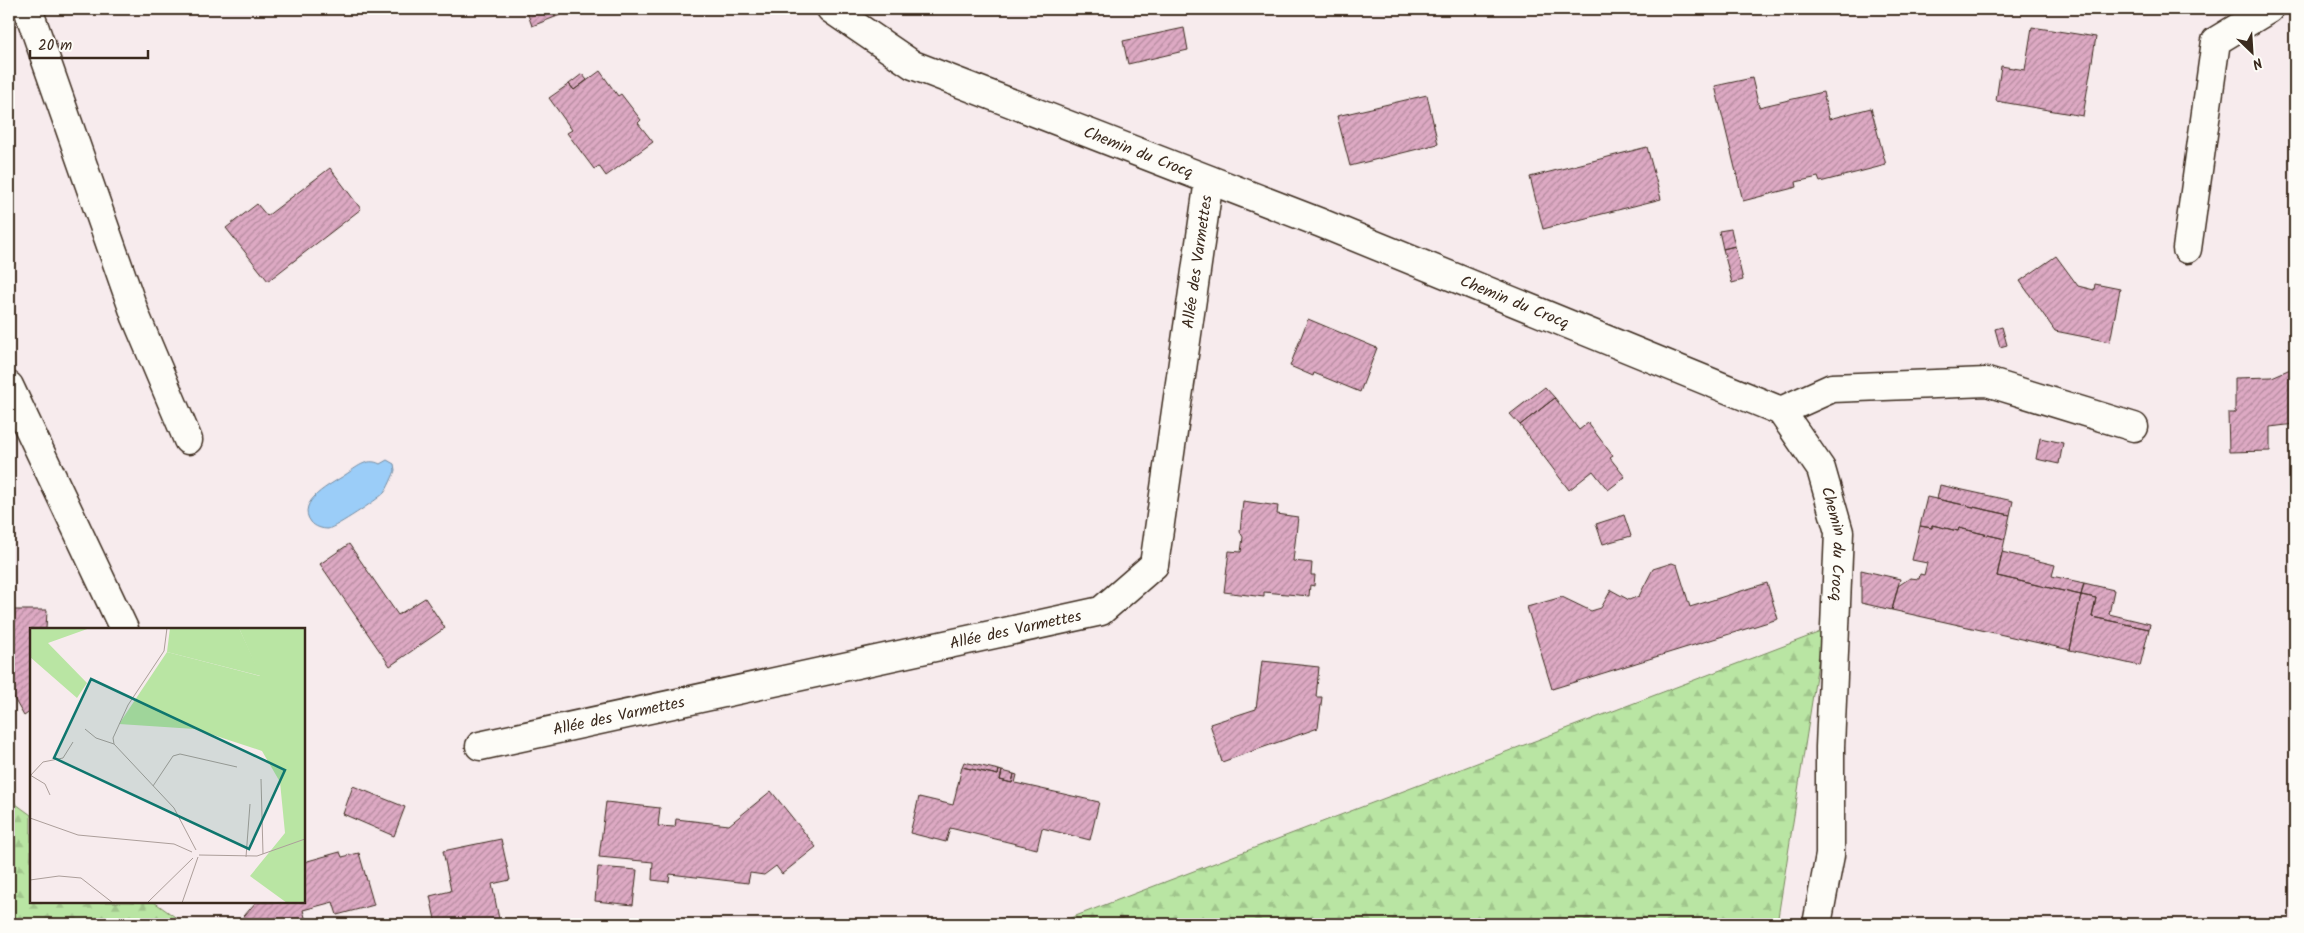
<svg xmlns="http://www.w3.org/2000/svg" width="2304" height="933" viewBox="0 0 2304 933" font-family="Kalam,sans-serif">
  <defs>
    <pattern id="forest-firs" width="22" height="20" patternUnits="userSpaceOnUse" patternTransform="scale(1.25)"><rect width="22" height="20" fill="#b9e5a3"/><path d="M5 1l3.5 6h-7zM16 11l3.5 6h-7z" fill="#a0c58c"/></pattern>
    <pattern id="building-hatch" width="6" height="6" patternUnits="userSpaceOnUse" patternTransform="scale(1.25)"><rect width="6" height="6" fill="#dda9c3"/><path d="M-1 1l2-2M0 6l6-6M5 7l2-2" fill="none" stroke="#b48a9e"/></pattern>
  </defs>
  <rect width="100%" height="100%" fill="#f7ebed"/>
  <filter id="ink" filterUnits="userSpaceOnUse"><feTurbulence type="fractalNoise" baseFrequency=".02" numOctaves="2"/><feDisplacementMap in="SourceGraphic" scale="10" xChannelSelector="R" yChannelSelector="G"/><feConvolveMatrix kernelMatrix="1 2 1 2 8 2 1 2 1" color-interpolation-filters="sRGB"/></filter>
  <g filter="url(#ink)">
    <path fill="url(#forest-firs)" stroke="#7a8860" d="M1823,631L1777,924H1037L1060,922Z
      M9,799L31,815V902H154L185,924H9Z"/>
    <path fill="#9bcdf8" stroke="#758ca1" d="M387,460L394,464L395,470C395,472 386,492 384,493C377,500 336,527 328,529C322,529 315,527 311,522C295,501 332,484 345,475C356,468 367,457 380,464Z"/>
    <path fill="url(#building-hatch)" stroke="#3b2a1e" d="M526,9H561L563,14L532,26Z
      M2032,27L2096,37L2083,116L1996,101L2001,66L2025,70Z
      M1184,28L1188,50L1128,64L1123,41Z
      M600,71L618,96L621,94L641,120L638,123L653,142L606,176L599,166L594,169L567,133L572,130L549,98L569,84L574,90Z
      M582,74L587,80L574,90L569,84Z
      M1752,78L1759,107L1823,92L1829,119L1871,108L1886,165L1820,182L1818,177L1796,182L1797,187L1743,201L1715,86Z
      M1427,95L1438,144L1350,166L1337,116Z
      M1647,147L1661,199L1543,229L1530,177Z
      M330,168L361,209L268,281L226,228L257,204L267,216Z
      M1731,229L1735,246L1723,249L1719,231Z
      M1735,246L1743,280L1732,283L1723,249Z
      M2056,256L2078,286L2094,290L2095,284L2120,289L2110,342L2055,331L2020,281Z
      M1308,319L1377,348L1360,392L1314,373L1313,376L1290,366Z
      M2002,327L2007,345L2000,347L1995,329Z
      M2295,367V424L2270,427V451L2229,452L2228,413H2235V378L2272,377Z
      M1545,387L1555,398L1520,425L1510,414Z
      M1555,398L1579,430L1588,423L1613,456L1610,458L1625,477L1608,490L1593,471L1569,490L1520,425Z
      M2040,438L2063,443L2059,464L2036,459Z
      M1940,485L2013,501L2010,515L1937,499Z
      M1927,497L2010,515L2005,539L1959,528L1958,531L1932,525V528L1920,526Z
      M1243,501L1278,506L1277,514L1298,517L1293,561L1312,563L1311,575H1315L1314,586L1310,585L1309,596L1264,592V597L1224,592L1229,551L1241,552L1243,537L1240,532Z
      M1624,515L1631,536L1603,544L1596,524Z
      M1932,525L1958,531L1959,528L2005,539L1997,576L2081,595L2070,650L1892,610L1898,586L1910,578L1919,579L1920,574L1924,575L1927,563L1912,560L1920,526L1932,528Z
      M349,544L398,615L425,598L445,628L390,666L320,564Z
      M2002,552L2055,565L2052,576L2084,583L2081,595L1997,576Z
      M1672,563L1677,565L1690,607L1767,583L1778,619L1552,689L1527,607L1562,597L1591,611L1601,608L1611,590L1629,600L1639,596L1653,569Z
      M1861,570L1900,579L1892,610L1861,603Z
      M2084,583L2114,590L2109,614L2150,624L2149,629L2092,617L2096,598L2081,595Z
      M2081,595L2096,598L2092,617L2149,629L2140,666L2070,650Z
      M9,610H47L46,629H31V711L24,716L9,690Z
      M1262,661L1319,667L1316,697H1322L1318,728L1222,762L1210,724L1256,709Z
      M964,762L999,770L998,775L962,767Z
      M962,767L998,775L999,770L1002,771L1000,780L1012,783L1014,774L1017,775L1015,783L1099,802L1090,840L1042,828L1037,849L950,828L946,842L910,833L919,797L953,805Z
      M1002,771L1014,774L1012,783L1000,780Z
      M353,786L405,807L394,836L343,814Z
      M771,791L816,847L782,874L776,866L764,875L750,873L748,883L670,874L669,882L652,880L653,862L599,857L606,802L660,808L658,826L675,827L676,819L729,825Z
      M501,839L510,880L492,884L500,924H436L430,896L451,891L443,851Z
      M340,852L342,857L359,853L374,905L337,915L333,902L303,910L306,921L302,924H242L239,922L256,902H304V862Z
      M598,867L637,870L633,905L595,901Z"/>
    <g fill="none" stroke-linecap="round" stroke-linejoin="round">
      <g stroke="#3b2a1e" stroke-width="31">
        <g id="minor">
          <path d="M28,9L136,317L188,440"/>
          <path id="s1" d="M831,9L913,65L1321,223L1781,411L1821,469L1839,532L1830,747V855L1817,924"/>
          <path d="M2187,249L2216,41L2269,9"/>
          <path d="M9,386L124,629"/>
          <path d="M1781,411L1832,388L1987,382L2134,427"/>
          <path id="s2" d="M480,746L1101,611L1154,565L1209,180"/>
        </g>
      </g>
      <use href="#minor" stroke="#fdfcf7" stroke-width="28"/>
    </g>
  </g>
  <g text-anchor="middle" dominant-baseline="central" stroke-width="4" stroke-linejoin="round" paint-order="stroke">
    <g font-size="16" fill="#3b2a1e" stroke="#fdfcf7">
      <text stroke="none"><textPath href="#s1" startOffset="341">Chemin du Crocq</textPath></text>
      <text stroke="none"><textPath href="#s2" startOffset="1012">Allée des Varmettes</textPath></text>
      <text stroke="none"><textPath href="#s1" startOffset="746">Chemin du Crocq</textPath></text>
      <text stroke="none"><textPath href="#s1" startOffset="1181">Chemin du Crocq</textPath></text>
      <text stroke="none"><textPath href="#s2" startOffset="548">Allée des Varmettes</textPath></text>
      <text stroke="none"><textPath href="#s2" startOffset="142">Allée des Varmettes</textPath></text>
    </g>
  </g>
  <g transform="translate(30 628)">
    <rect width="275" height="275" fill="#f7ebed"/>
    <path d="M140,0H209L231,48L137,24Z" fill="#b9e5a3"/>
    <path d="M0,0H60L18,15L57,55L47,70L0,29ZM209,0H275V275H257L220,248L255,205L250,154L232,123L165,101L89,96L137,24L230,48Z" fill="#b9e5a3"/>
    <path fill="none" stroke="#ac9e9a" stroke-width="1" d="M137,0L134,23L98,77L83,110L84,116L144,180L166,222M55,101L66,110L84,116M0,147L15,156L20,167M0,148L13,134L33,130L43,114M231,151L233,226M123,158L143,128L150,126L207,139M0,190L48,207L144,216L162,224M169,227L227,228L275,211M216,229L220,176M0,252L29,248L51,250L83,275M117,275L163,230M152,275L168,229"/>
    <path fill="#0f766e" fill-opacity="0.15" stroke="#0f766e" stroke-width="2.5" d="M61,51L255,142L219,221L24,130Z"/>
    <rect width="275" height="275" fill="none" stroke="#3b2a1e" stroke-width="2.5"/>
  </g>
  <rect width="2304" height="933" fill="none" stroke="#fdfcf7" stroke-width="30"/>
  <rect x="15" y="15" width="2274" height="903" fill="none" stroke="#3b2a1e" stroke-width="2" filter="url(#ink)"/>
  <g transform="translate(2252 52) rotate(155)" stroke="#fdfcf7" stroke-width="4" paint-order="stroke">
  <path d="M0-4L9 19L0 12L-9 19Z" fill="#3b2a1e"/>
  <text y="-8" font-size="14" font-weight="bold" text-anchor="middle" fill="#3b2a1e">N</text>
  </g>
  <path d="M30 50v8h118v-8" fill="none" stroke="#3b2a1e" stroke-width="2.5"/>
  <text x="38" y="50" font-size="15" fill="#3b2a1e" stroke="#fdfcf7" stroke-width="4" paint-order="stroke">20 m</text>
</svg>
